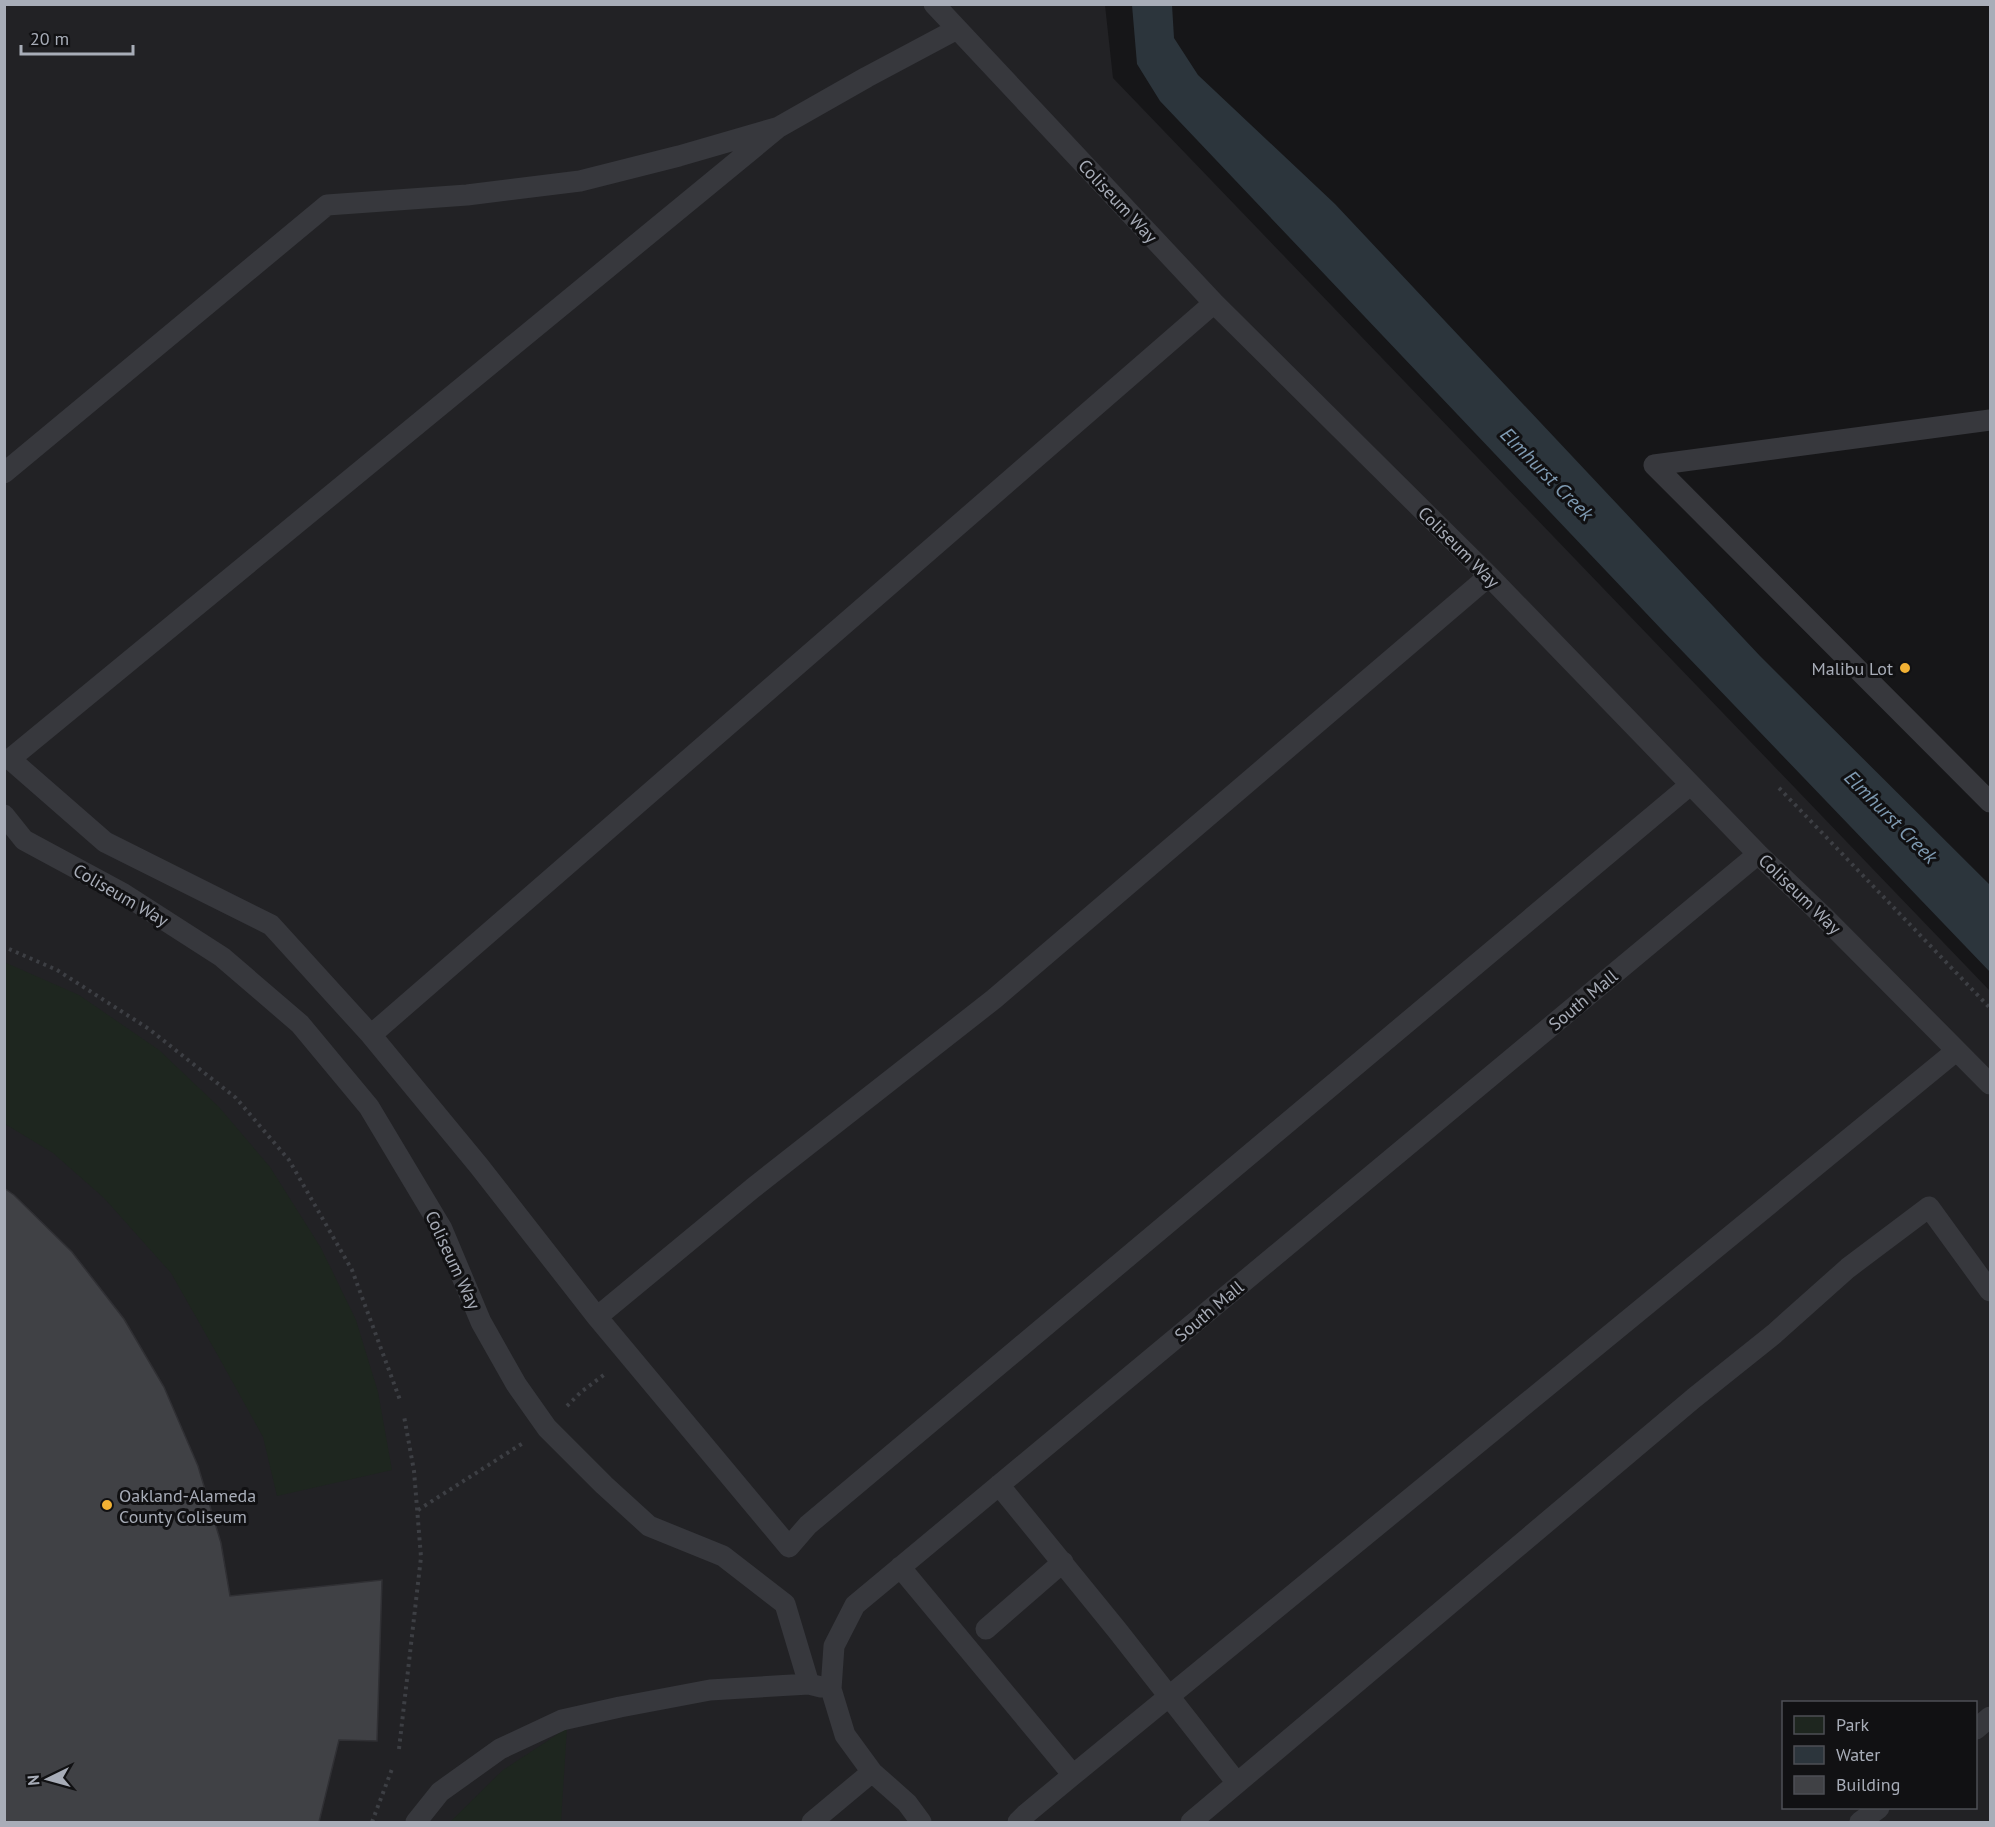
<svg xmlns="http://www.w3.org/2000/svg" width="1995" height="1827" viewBox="0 0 1995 1827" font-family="'PT Sans',sans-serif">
  <rect width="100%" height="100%" fill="#161618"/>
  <path fill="#222225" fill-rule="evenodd" d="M5,5H1105L1113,78L1990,991V1822H5ZM1784,1702H1976V1808H1784Z"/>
  <path fill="#1e261f" d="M4,962L79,995L159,1050L219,1107L270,1167L321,1248L356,1320L378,1392L392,1470L277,1496L263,1437L217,1354L171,1273L104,1198L53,1153L5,1124Z
    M567,1728L561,1822H450L503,1770Z"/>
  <path fill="#2c353c" d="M1132,5H1172L1174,38L1198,75L1335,204L1760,656L1990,885V972L1663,631L1160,101L1137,64Z"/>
  <path fill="#404145" stroke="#303034" stroke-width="1.5" d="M4,1188L14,1195L72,1252L124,1319L164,1387L198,1466L221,1543L230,1596L382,1580L377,1741L339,1740L319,1822H4Z"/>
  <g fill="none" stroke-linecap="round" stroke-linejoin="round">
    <path stroke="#3d3f44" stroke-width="4" stroke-dasharray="3 4.5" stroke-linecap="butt" d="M1779,788L1990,1008
      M9,949L57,970L149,1029L236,1098L289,1160L352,1270L400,1400
      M567,1406L581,1392L605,1374
      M418,1510L523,1443
      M399,1749L421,1557L414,1471L404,1416
      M372,1822L392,1769"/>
    <path stroke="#37383d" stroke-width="21" d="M934,4L1214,303L1489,576L1758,854L1822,915L1990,1084
      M779,127L10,759L105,842L271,925L371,1035L479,1166L597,1317L789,1547L808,1525L1690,785
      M1990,420L1654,465L1990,802
      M4,473L327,205L467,195L580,181L679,156L779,127L867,77L957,29
      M4,815L24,840L124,894L222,957L300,1024L369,1107L442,1229L481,1322L516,1384L547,1428L604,1485L649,1526L723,1556L785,1604L809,1684
      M371,1035L1214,303
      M597,1317L753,1188L994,999L1489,576
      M999,1485L1117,1630L1237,1783
      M900,1567L1073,1775
      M986,1629L1063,1562
      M1976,1729L1990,1717
      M416,1822L440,1792L500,1749L562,1720L620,1707L710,1690L809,1684L821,1687
      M812,1822L872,1772
      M921,1822L907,1803L872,1772L845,1735L831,1689L834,1646L855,1605L1758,854
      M1018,1822L1026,1814L1073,1775L1956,1051
      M1191,1822L1694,1398L1774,1334L1848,1268L1929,1207L1990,1291
      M1860,1822L1879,1808"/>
  </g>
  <g fill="#f2b134" stroke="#111113" stroke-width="2">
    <circle cx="1905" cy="668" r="6"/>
    <circle cx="107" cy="1505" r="6"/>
  </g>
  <g text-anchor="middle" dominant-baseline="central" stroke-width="6" stroke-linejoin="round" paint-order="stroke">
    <g font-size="18" fill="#a8adb8" stroke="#111113">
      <text transform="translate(1118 201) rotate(47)">Coliseum Way</text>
      <text transform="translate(1459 547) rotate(45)">Coliseum Way</text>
      <text transform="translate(1800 894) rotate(44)">Coliseum Way</text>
      <text transform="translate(121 895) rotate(30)">Coliseum Way</text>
      <text transform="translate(1583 1000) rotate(-40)">South Mall</text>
      <text transform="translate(453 1260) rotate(65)">Coliseum Way</text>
      <text transform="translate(1209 1311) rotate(-40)">South Mall</text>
    </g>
    <g font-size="18" fill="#a8adb8" stroke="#111113" text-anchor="end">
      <text x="1893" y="668">Malibu Lot</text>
      <text x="119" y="1495" text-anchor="start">Oakland-Alameda<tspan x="119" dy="21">County Coliseum</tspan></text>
    </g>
    <g font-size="20" font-style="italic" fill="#7f9bb3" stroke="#111113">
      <text transform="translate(1547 474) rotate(45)">Elmhurst Creek</text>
      <text transform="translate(1891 817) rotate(45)">Elmhurst Creek</text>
    </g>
  </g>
  <rect width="1995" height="1827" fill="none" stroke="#a8adb8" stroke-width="12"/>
  <rect x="1782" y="1701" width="195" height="108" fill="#111113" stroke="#4d4f55" stroke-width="1.5"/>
  <rect x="1794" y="1716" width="30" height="18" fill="#1e261f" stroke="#4d4f55" stroke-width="1.5"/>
  <text x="1836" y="1731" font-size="18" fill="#a8adb8">Park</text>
  <rect x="1794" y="1746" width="30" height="18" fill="#2c353c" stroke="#4d4f55" stroke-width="1.5"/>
  <text x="1836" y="1761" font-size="18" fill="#a8adb8">Water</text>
  <rect x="1794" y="1776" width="30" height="18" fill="#404145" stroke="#4d4f55" stroke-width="1.5"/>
  <text x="1836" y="1791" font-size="18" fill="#a8adb8">Building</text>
  <g transform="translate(48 1779) rotate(265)" stroke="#111113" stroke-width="4.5" paint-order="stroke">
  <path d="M0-4.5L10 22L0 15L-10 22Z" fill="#a8adb8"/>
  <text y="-9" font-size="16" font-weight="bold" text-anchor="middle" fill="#a8adb8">N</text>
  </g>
  <path d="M21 45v9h112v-9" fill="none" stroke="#a8adb8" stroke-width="3"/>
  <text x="30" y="45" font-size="18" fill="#a8adb8" stroke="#111113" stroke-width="4.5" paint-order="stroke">20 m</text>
</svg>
